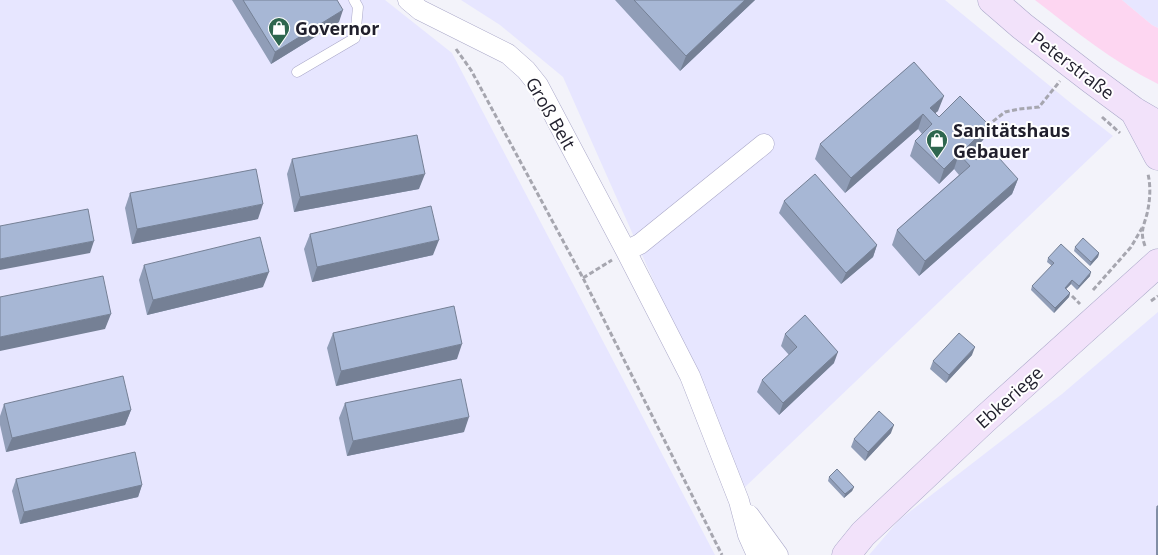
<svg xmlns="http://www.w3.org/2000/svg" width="1158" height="555" viewBox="0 0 1158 555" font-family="'Open Sans',sans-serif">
  <rect width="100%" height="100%" fill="#f3f3fa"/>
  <path fill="#e7e6ff" d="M0,0H385L452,53L715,555H0Z
    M461,0H945L1072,104L1113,136L745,487L563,77L500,25Z
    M1122,0H1158V28L1152,25Z
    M1158,312V555H869L899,520L1062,394Z"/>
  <path fill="#fdd6f1" d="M1035,0H1122L1152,25L1158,28V84C1113,62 1074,30 1035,0Z"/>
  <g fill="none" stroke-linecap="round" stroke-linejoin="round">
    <g stroke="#aaa8c9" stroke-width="11">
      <path id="lane" d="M297,72L355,38L358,7L354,0"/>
    </g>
    <g stroke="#aaa8c9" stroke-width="21">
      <path id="street" d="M408,0L420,10L508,54L526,70L538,85L626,251L690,376L739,501L748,535L757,555
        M626,251L640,244L764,144
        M749,515L778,555"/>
    </g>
    <g stroke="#aaa8c9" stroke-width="29">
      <path id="secondary" d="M992,0L1022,26L1092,80L1134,111L1158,125
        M1134,111L1158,156
        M846,555L863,534L985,419L1158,263"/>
    </g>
    <path stroke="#a6a6af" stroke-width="3" stroke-dasharray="5 2.5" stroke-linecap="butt" d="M456,49L471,70L583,278L722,555
      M1102,117L1120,133
      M987,126L1005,112L1019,109L1039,107L1060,81
      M1145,246C1140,232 1143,228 1147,214C1150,201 1151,187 1148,174
      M583,278L612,260
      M1093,290L1131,247L1142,228
      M1072,296L1080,304
      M1151,301L1158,296"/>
    <use href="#lane" stroke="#fff" stroke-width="10"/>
    <use href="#street" stroke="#fff" stroke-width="20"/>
    <use href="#secondary" stroke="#f2e2fa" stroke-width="28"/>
  </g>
  <path fill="#909db7" d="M232,0H337L339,22L271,64Z
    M615,0H755L680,71Z
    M914,62L938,111L935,113L939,117L989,125L983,140L970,153L976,160L1018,179L1012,194L919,276L892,245L897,230L959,175L954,169L939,184L910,156L915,141L922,134L918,129L845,193L815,159L820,144Z
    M292,159L419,189L294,212L287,174Z
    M130,193L258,219L132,244L125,208Z
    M784,201L877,245L873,257L841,284L779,213Z
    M310,234L433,255L312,282L304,249Z
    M1075,247L1099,253L1098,257L1090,266L1074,251Z
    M1048,258L1090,276L1077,290L1071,284L1066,289L1070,293L1069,297L1054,313L1031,290L1032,286L1052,266L1047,262Z
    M144,265L263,287L147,315L139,280Z
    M333,333L457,359L336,386L327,348Z
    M785,334L834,363L779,415L757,392L762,380L789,355L781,346Z
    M972,355L946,383L930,369L933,361Z
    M345,403L464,432L347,456L339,418Z
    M4,404L131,410L125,425L6,452L0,425V416Z
    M891,433L865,461L851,447L854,439Z
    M829,477L854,487L852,491L844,498L828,481Z
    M16,479L142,485L138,497L20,524L12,491Z
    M1157,506L1158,555H1156V510Z"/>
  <path fill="#758095" d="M745,0H755L680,71L686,56Z
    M343,10L339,22L271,64L275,52Z
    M944,96L938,111L928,119L930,108Z
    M923,114L918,129L845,193L851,178Z
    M989,125L983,140L964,159L966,148Z
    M959,154L954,169L939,184L944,169Z
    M425,174L419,189L294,212L300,197Z
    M1018,179L1012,194L919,276L925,261Z
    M263,204L258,219L132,244L137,229Z
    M439,240L433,255L312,282L317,267Z
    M94,241L90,253L0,270V259Z
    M877,245L873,257L841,284L846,273Z
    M1099,253L1098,257L1090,266L1091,262Z
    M269,272L263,287L147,315L153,300Z
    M1091,272L1090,276L1077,290L1079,286Z
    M1072,280L1071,284L1063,292L1065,288Z
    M1070,293L1069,297L1054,313L1055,308Z
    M111,314L105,329L0,351V337Z
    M462,344L457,359L336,386L341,371Z
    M975,347L972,355L946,383L949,375Z
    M838,352L834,363L779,415L783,403Z
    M131,410L125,425L6,452L12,438Z
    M469,417L464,432L347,456L353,441Z
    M894,425L891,433L865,461L868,452Z
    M142,485L138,497L20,524L24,512Z
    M854,487L852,491L844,498L845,494Z"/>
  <path fill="#a7b7d5" stroke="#758095" d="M243,0H337L343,10L275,52Z
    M634,0H745L686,56Z
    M914,62L944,96L930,108L939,117L960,96L989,125L966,148L976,160L990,148L1018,179L925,261L897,230L970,166L959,154L944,169L915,141L932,124L923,114L851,178L820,144Z
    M417,135L425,174L300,197L292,159Z
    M256,169L263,204L137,229L130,193Z
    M815,174L877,245L846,273L784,201Z
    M431,206L439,240L317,267L310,234Z
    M88,209L94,241L0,259V226Z
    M260,237L269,272L153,300L144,265Z
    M1083,238L1099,253L1091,262L1075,247Z
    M1061,244L1091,272L1079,286L1072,280L1065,288L1070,293L1055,308L1032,286L1054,263L1048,258Z
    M103,276L111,314L0,337V297Z
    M454,306L462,344L341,371L333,333Z
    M805,315L838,352L783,403L762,380L797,347L785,334Z
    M959,333L975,347L949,375L933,361Z
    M123,376L131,410L12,438L4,404Z
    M461,379L469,417L353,441L345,403Z
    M879,411L894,425L868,452L854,439Z
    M135,452L142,485L24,512L16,479Z
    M837,469L854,487L845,494L829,477Z
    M1157,506H1158V555H1157Z"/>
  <defs>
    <g id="shop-pin" transform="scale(1.125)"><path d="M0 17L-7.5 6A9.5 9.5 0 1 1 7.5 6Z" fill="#2e664e" stroke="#fff"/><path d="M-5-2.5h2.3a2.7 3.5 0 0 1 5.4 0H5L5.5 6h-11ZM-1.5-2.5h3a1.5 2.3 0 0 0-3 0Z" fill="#fff"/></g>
  </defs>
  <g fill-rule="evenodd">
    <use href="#shop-pin" x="279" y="28"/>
    <use href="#shop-pin" x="937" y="140"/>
  </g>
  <g text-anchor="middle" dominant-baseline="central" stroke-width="4" stroke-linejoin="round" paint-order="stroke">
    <g font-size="18" font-weight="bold" fill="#201f2c" stroke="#fff" text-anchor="start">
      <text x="295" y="28">Governor</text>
      <text x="953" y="130">Sanitätshaus<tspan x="953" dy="21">Gebauer</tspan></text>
    </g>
    <g font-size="18" fill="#201f2c" stroke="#fff">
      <text transform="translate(1073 65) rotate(37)">Peterstraße</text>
      <text transform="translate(551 113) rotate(60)">Groß Belt</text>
      <text transform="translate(1009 397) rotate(-42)">Ebkeriege</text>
    </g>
  </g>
</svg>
